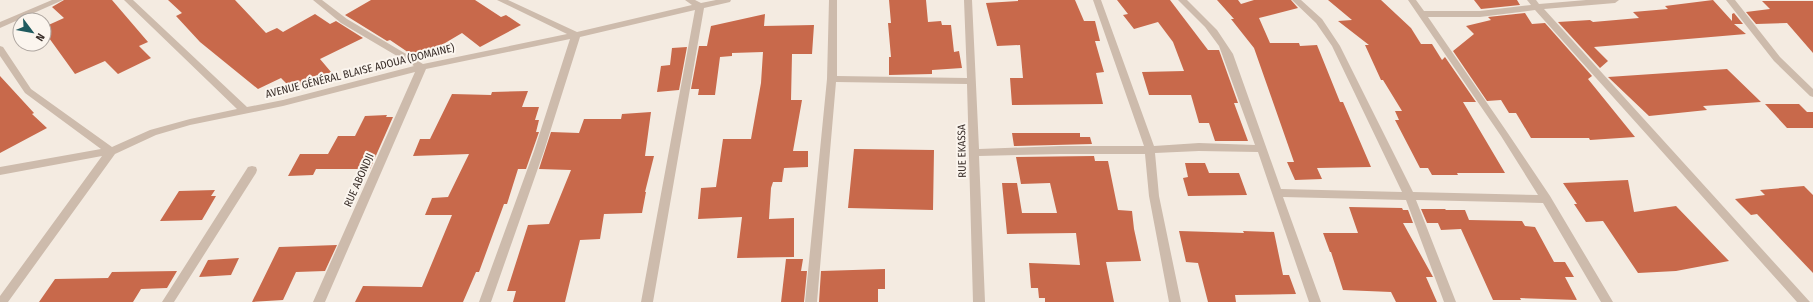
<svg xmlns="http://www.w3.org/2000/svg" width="1813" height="302" viewBox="0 0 1813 302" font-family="'Fira Sans Condensed',sans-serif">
  <rect width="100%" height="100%" fill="#f4ebe1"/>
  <path fill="#c8694b" d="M64,0H112L148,42L139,46L151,58L118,74L105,61L75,74L44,31V27L64,18L52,7Z
    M168,0H235L266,33L277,28L283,32L315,14L330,24L336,21L363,38L320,59L331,72L317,79L316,77L292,89L281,78L258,89L200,42L176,16L182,13Z
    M371,0H475L501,17L506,15L521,25L480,47L462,33L418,59L390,40L387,41L345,15Z
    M889,0H926L928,22L941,21L942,25H951L954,52L959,51L962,68L932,70V74L889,75V57H891L888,23H891Z
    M1018,0H1075L1084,21H1095L1100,41H1095L1104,72L1096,73L1103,104L1012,105L1010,78H1023L1020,45L997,46L986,3L1018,1Z
    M1117,0H1170L1208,50H1219L1238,103H1234L1248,141H1215L1209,123H1199L1191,95H1149L1142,72L1184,71L1173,42L1158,22L1134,29L1123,15L1128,14Z
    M1217,0H1238L1241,4L1254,0H1291L1298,8L1259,18L1270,43H1299L1300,46L1317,45L1340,102H1343L1371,167L1317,168L1322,179L1295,180L1287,162H1294L1254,48L1231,19H1234Z
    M1328,0H1381L1411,28L1421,44H1432L1442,60L1445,57L1476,102H1463L1505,173H1457L1458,175H1432L1428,168H1420L1395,120H1399L1395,111H1402L1383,80H1381L1365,45H1369L1338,21L1352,20Z
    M1474,0H1517L1520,5L1481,9Z
    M1713,0L1732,21V14L1734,13L1743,24H1734L1746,34L1594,47L1608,61L1600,68L1558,22L1590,20L1593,22L1639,18L1633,12L1668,9L1665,6Z
    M1762,1H1813V53L1787,23L1756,24L1746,12L1770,9Z
    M1525,13L1532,24L1545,23L1592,76L1588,79L1635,137L1590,140L1589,138H1531L1516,113H1509L1501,100L1487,101L1453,51L1474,34L1466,26L1491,20L1488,17Z
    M765,14L764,26L814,25L812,54H792L791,100H802L793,151H808V167L784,168L782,182H773L771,188L769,219L794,218V257L737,258L742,217L698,219L701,188L716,187L723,139H751L761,83L763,52L732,53V56L720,57L715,95H698L699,89H691L699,46H707L711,26Z
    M687,47L679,90L657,92L661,66L670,65L672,48Z
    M1727,69L1761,102L1703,106L1707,110L1649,116L1608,77Z
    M0,76L34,113L32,114L47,128L0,153Z
    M528,91L522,107H539L535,120H539L536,132H539L526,169H518L507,204H504L479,272H476L463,302H355L363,286L422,287L452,215H425L432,198L448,197L469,154L413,156L420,139H430L452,94L491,95L492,92Z
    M1765,104H1799L1807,112H1813V128H1787Z
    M651,112L645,156H654L645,192H646L642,213L604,214L600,239L580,240L565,302H513L516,291H507L528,225L549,224L571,170L539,169L551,132L579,133L584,119H621L622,114Z
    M387,115L386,117H393L370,169H316L313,175L288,176L300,154H328L338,136H355L365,116Z
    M1012,133H1080V137H1090L1092,144L1014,146Z
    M854,149L934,150L933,210L848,208Z
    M1094,156L1095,161H1108L1118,210L1132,211L1134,229L1141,261L1106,262L1114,302H1045V298H1039L1038,288H1031L1029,263L1080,265L1076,233L1007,234L1002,183H1017L1022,213H1057L1050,183L1021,184L1016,157Z
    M1185,163H1205L1209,173H1239L1247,195L1188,196L1183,178L1188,177Z
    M1628,180L1634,212L1676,206L1729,261L1676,271L1638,273L1603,221L1586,222L1574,204H1577L1563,183Z
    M1804,186L1813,195V273L1757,214L1751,215L1735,199L1765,195L1760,190Z
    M215,190L211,196H216L202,220L160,221L179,191Z
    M1349,207L1402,208L1403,210H1408L1413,223H1403L1433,277H1426L1437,302H1396L1391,292L1343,290L1331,252H1330L1323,233H1358Z
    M1421,209H1445L1446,210H1465L1469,220L1522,221L1525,226L1535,227L1554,262H1565L1574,277H1565L1577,300L1520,298L1521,300H1493L1461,229L1441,230L1438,223H1427Z
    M1179,231L1244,233L1243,231L1274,232L1283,275H1289L1296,294L1235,295L1236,302H1208L1198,263L1186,262Z
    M337,245L325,271L296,272L283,300L252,302L279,247Z
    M239,258L231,275L199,277L208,260Z
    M786,259H803L801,271H807L804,302H781Z
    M885,269V289H878V302H819L821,271Z
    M177,271L167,288L141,289L133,302H39L55,279L108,278L112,272Z"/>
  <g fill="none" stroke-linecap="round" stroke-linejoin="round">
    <path fill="#cdbbac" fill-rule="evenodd" d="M52,0H63L0,28V22Z
      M124,0H133L247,107L283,100L414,66L341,23L313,0H322L347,19L423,64L567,34L497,0H508L577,32L692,5L685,0H695L701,3L716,0H731L730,2L704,8L653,302H641L695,10L580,37L544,151L491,302H479L534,151L570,39L426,69L325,302H313L415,72L283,106L190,125L156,135L115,154L8,302H0V296L102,156L0,175V167L101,149L25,93L0,56V46L3,47L31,89L112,147L150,130L190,119L237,109Z
      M829,0H837V76L967,78L964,0H972L979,149L1060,146H1144L1093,0H1101L1154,146L1199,143L1255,145L1219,46L1205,27L1178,0H1187L1217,30L1233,54L1281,189L1402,192L1332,46L1316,23L1292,0H1301L1322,19L1340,46L1413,192L1538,195L1501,136L1408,0H1416L1424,11H1480L1531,5L1527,0H1536L1539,4L1586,0H1619L1615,3L1544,9L1810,302H1797L1535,10L1480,17H1428L1507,132L1550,196L1613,302H1601L1543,203L1416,200L1456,302H1444L1406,200L1283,197L1321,302H1309L1258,152L1199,151L1155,153L1159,196L1181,302H1169L1149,196L1145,154H1060L979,156L985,302H973L967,84L836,82L817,302H805L827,79Z
      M1726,0H1735L1780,57L1813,89V97L1810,96L1774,61Z
      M252,166L256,167L257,170L256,173L174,302H162L248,167Z"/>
  </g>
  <g text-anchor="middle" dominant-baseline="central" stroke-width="4" stroke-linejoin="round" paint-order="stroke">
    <g font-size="11" fill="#3b302b" stroke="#fbf5ee">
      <text transform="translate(360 71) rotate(-14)">AVENUE GÉNÉRAL BLAISE ADOUA (DOMAINE)</text>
      <text transform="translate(962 151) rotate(-91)">RUE EKASSA</text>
      <text transform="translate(359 180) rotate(-66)">RUE ABONDJI</text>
    </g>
  </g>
  <g transform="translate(32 32) rotate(122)"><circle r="19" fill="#fbf5ee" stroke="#aea6a0"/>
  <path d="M0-3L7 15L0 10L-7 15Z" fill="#1f5a5e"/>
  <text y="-6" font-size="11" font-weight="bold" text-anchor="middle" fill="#3b302b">N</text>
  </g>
</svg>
